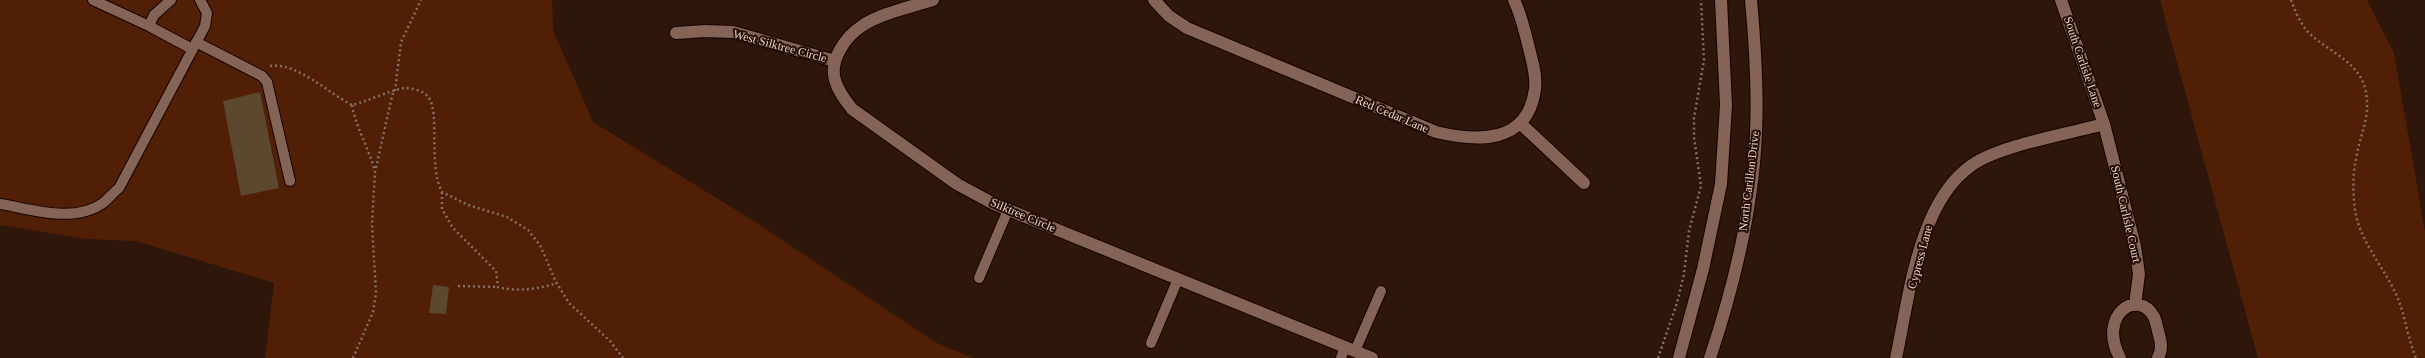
<svg xmlns="http://www.w3.org/2000/svg" width="2425" height="358" viewBox="0 0 2425 358" font-family="Georgia,serif">
  <rect width="100%" height="100%" fill="#2f160a"/>
  <path fill="#501f06" d="M0,0H552L553,30L593,122L749,218L935,342L973,358H265L274,283L136,241L86,239L0,225Z
    M2160,0H2367L2394,53L2425,232V358H2258Z"/>
  <path fill="#5b482f" d="M260,92L279,188L241,196L223,101Z
    M433,285L449,287L446,314L429,313Z"/>
  <g fill="none" stroke-linecap="round" stroke-linejoin="round">
    <g stroke="#160200" stroke-width="12">
      <path id="lane" d="M93,0L149,26L154,15L171,0
        M149,26L192,49
        M196,42L262,76L267,82L290,181
        M0,204C31,209 74,224 103,203C108,199 113,193 119,188L205,26L207,13L200,0
        M979,278L1008,210
        M1151,343L1178,279
        M1355,351L1381,291
        M1341,358L1345,347"/>
    </g>
    <g stroke="#160200" stroke-width="14">
      <path id="street" d="M933,0C914,6 878,14 862,26C846,36 829,60 835,80C838,91 845,100 852,109L957,184L994,204L1372,358
        M1154,0L1169,16L1187,28L1436,132C1478,142 1528,144 1535,89C1537,74 1531,58 1528,44C1524,29 1521,14 1514,0
        M2061,0L2104,124L2135,246L2139,274L2135,305
        M676,33L705,31L733,32L835,61
        M1521,124L1584,183
        M1679,358L1703,269L1721,184L1726,105L1721,0
        M1710,358C1734,286 1753,210 1756,133C1758,89 1755,44 1751,0
        M1896,358C1909,298 1918,202 1972,165C2001,145 2068,134 2104,124
        M2120,358C2097,315 2138,287 2154,317C2156,321 2157,327 2158,331C2161,342 2163,348 2158,358"/>
    </g>
    <path stroke="#857065" stroke-width="2.5" stroke-dasharray="2 3" stroke-linecap="butt" d="M2291,0C2295,11 2300,23 2308,32C2328,52 2357,60 2365,88C2372,116 2360,133 2356,159C2353,173 2353,187 2354,201C2356,237 2380,261 2395,292C2405,312 2407,337 2416,358
      M270,66C297,62 328,93 352,105C366,102 393,89 405,88C412,88 425,91 429,98C440,115 428,164 442,192L468,205L507,217L528,230L540,245L556,282L569,303L610,341L623,358
      M395,91L401,42L421,0
      M352,105C356,128 369,148 375,172L393,92
      M442,192V209L453,228L496,271L498,287C516,292 539,289 557,283
      M458,286L498,287
      M353,358L373,312L376,293L372,224L375,172
      M1658,358L1677,303L1684,274L1689,231L1701,186L1694,137V118L1704,60L1701,0"/>
    <use href="#lane" stroke="#836456" stroke-width="10"/>
    <use href="#street" stroke="#836456" stroke-width="12"/>
  </g>
  <g text-anchor="middle" dominant-baseline="central" stroke-width="4" stroke-linejoin="round" paint-order="stroke">
    <g font-size="12" fill="#e8d6ce" stroke="#250d03">
      <text transform="translate(780 46) rotate(15)">West Silktree Circle</text>
      <text transform="translate(2083 62) rotate(71)">South Carlisle Lane</text>
      <text transform="translate(1392 114) rotate(23)">Red Cedar Lane</text>
      <text transform="translate(1749 181) rotate(-83)">North Carillon Drive</text>
      <text transform="translate(2126 214) rotate(77)">South Carlisle Court</text>
      <text transform="translate(1023 215) rotate(23)">Silktree Circle</text>
      <text transform="translate(1920 257) rotate(-75)">Cypress Lane</text>
    </g>
  </g>
</svg>
